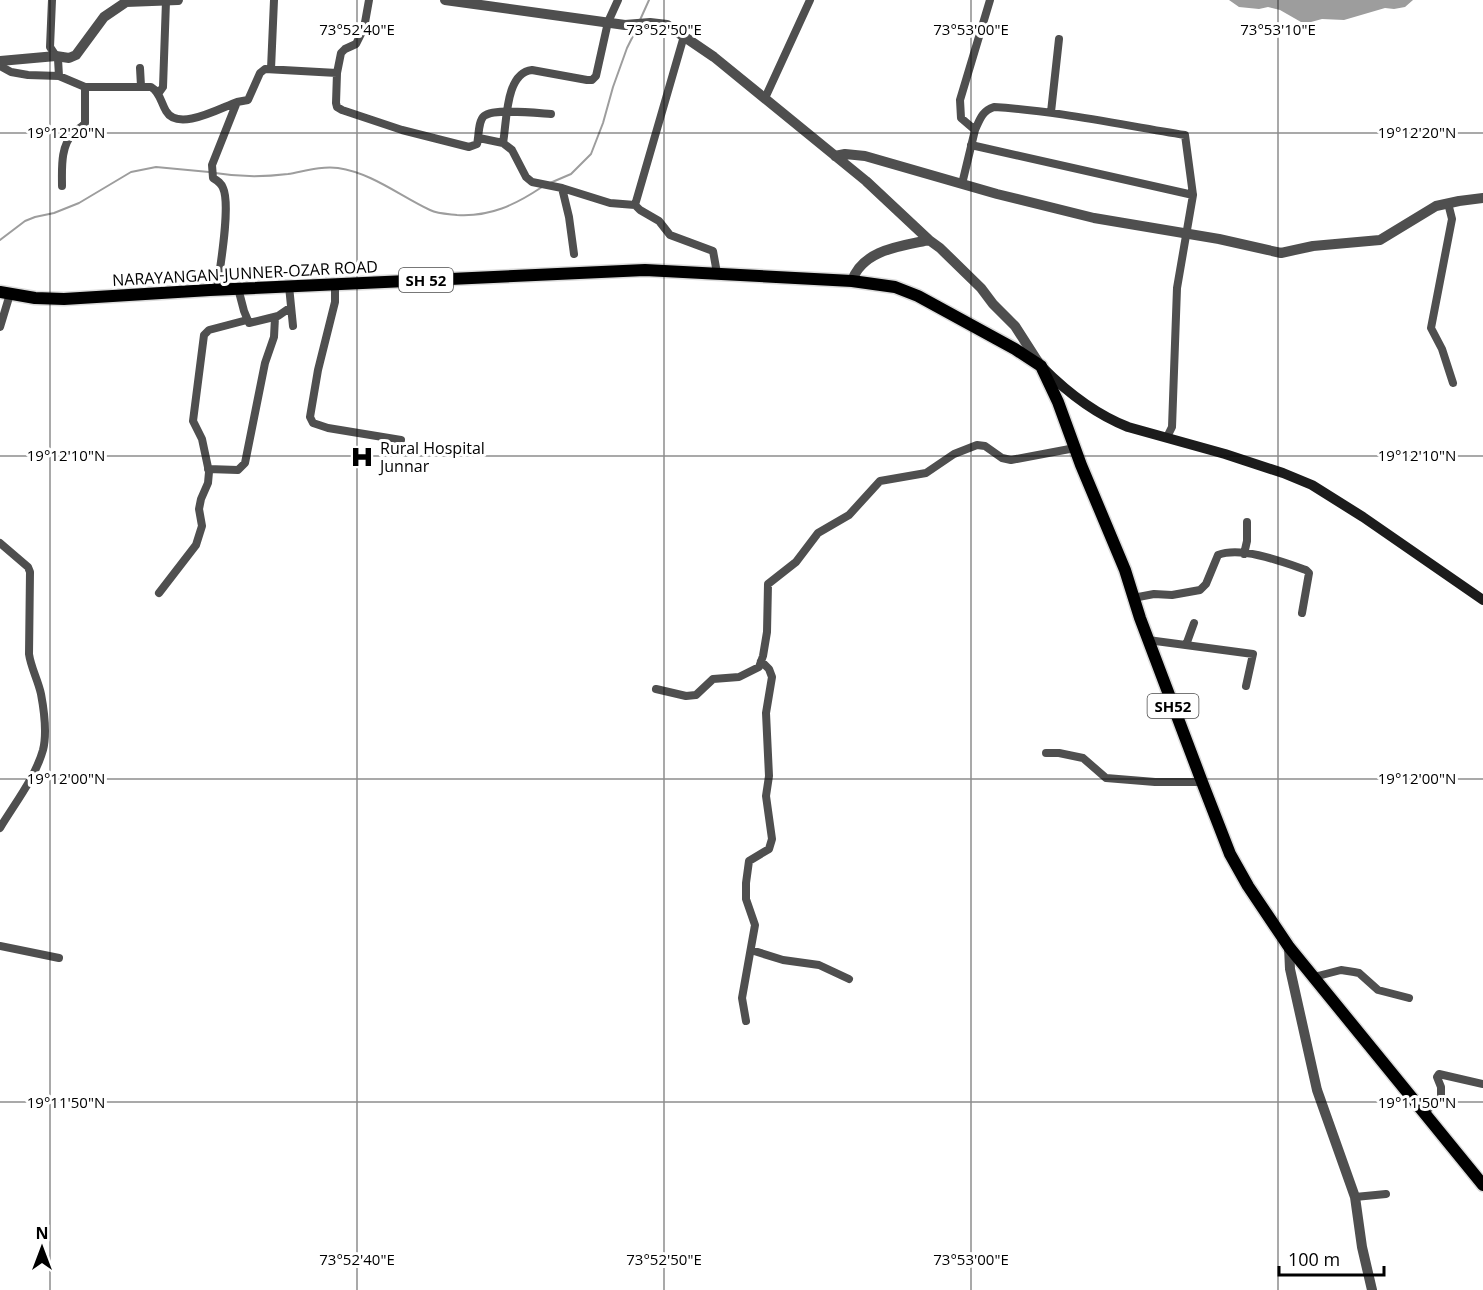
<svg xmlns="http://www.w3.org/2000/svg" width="1483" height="1290" viewBox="0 0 1483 1290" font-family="'Open Sans',sans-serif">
  <rect width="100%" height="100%" fill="#fff"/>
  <path fill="#9d9d9d" d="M1229,0H1413L1405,7L1394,9L1385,8L1344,20L1322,19L1311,22H1301L1280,10L1268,7L1259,9L1239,7Z"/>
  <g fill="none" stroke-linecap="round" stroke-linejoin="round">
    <path stroke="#9d9d9d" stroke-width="2" d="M640,20L649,0
      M215,173C239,177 264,177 288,174C305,171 321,166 338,168C372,173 400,196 430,210C438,214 448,214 457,215C490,217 515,205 542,187
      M550,183L571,174L591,154L603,123L613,87L627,48L637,28
      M0,240L25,221L35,217L54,213L79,203L131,172L156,167L209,172"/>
    <g stroke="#dbdbdb" stroke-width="15">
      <path id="primary" d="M0,292L35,298L64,299L210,290L645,270L852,281L895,287L918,296L1015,349L1041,366L1058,402L1081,465L1125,570L1140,618L1202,782L1230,854L1248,886L1289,947L1483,1185"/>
    </g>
    <path stroke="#4f4f4f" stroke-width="8" d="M52,0L50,47L58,59L59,76
      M684,36L635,205L640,210L659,221L670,235L713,251L717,273
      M0,66L11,72L28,75L59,76L85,87H151C160,92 161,103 166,111C178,132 220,108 237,102
      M140,68L141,86
      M271,69L274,0
      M337,73L336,103L337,107L342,110L402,130L469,147L477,144C479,137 478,121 484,116C494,108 537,113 551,114
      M158,94L163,87L166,1
      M765,98L810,0
      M1051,112L1059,39
      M975,130C980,119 982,111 994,107C1058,111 1122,125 1185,135L1193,195L1177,288L1172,427L1167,437
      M479,138L503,143C507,122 505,73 532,70L587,80H592L596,76L608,22L618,0
      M503,143L512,150L526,177L532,182L562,188L610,203L635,205
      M971,145L1193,195
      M962,184L975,130L961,118L960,100L990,0
      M62,186C62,169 60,146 74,132C78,128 81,129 85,123V87
      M562,188L569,217L574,254
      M1448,203L1452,219L1431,328L1442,349L1453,383
      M335,284V302L318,370L310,417L313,423L328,428L401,440
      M289,286L293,326
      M238,288L244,311L249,323L278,316L291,307
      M217,289C220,268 231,205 223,188C221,183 218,181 213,178L212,165L237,102L248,100L260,73L265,69L337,73L341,53L345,49L356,44L364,28L369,0
      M0,327L10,294
      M208,469L238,470L245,463L265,363L274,337L275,317
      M0,543L28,567L30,572L29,654C31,668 38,680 41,694C44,710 47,734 43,750C35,778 15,803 0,828
      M1244,554L1247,541V522
      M159,593L196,545L202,526L199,509L201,499L208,483L209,472L202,439L193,421L204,335L209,330L247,320
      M1133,598L1154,594L1172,595L1200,590L1206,584L1218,555C1242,546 1283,562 1306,570L1309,573L1302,613
      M1148,640L1253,654L1246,686
      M1186,645L1194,623
      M656,689L686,696L696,695L713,679L739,677L759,667L763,656L767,632L768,584L796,562L818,533L849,515L880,481L926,473L954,454L977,445L985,446L1002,458L1011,460L1075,448
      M1046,753H1059L1083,758L1106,778L1155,782H1202
      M0,946L59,958
      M751,950L783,960L819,965L849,979
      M1314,977L1341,970L1354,972L1359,973L1378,990L1409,998
      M746,1021L742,998L755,925L746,899V883L749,861L769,849L772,839L766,796L769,776L766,713L772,677L769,669L761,661
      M1424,1113L1441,1097V1087L1437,1077L1439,1074L1483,1084
      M1355,1197L1386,1194"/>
    <path stroke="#4f4f4f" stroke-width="10" d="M445,0L625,25L650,23L667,25L714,57L866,181L929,240
      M0,61L56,56L69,58L76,55L104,17L126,2L178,0
      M835,156L845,154L865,156L997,194L1094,218L1219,239L1281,253L1313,246L1380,240L1436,206L1459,201L1483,198
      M852,281C862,250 901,246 929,240L940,248L981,288L993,304L1015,326L1040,365
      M1289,947L1290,969L1317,1090L1355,1197L1362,1247L1372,1290"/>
    <path stroke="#1c1c1c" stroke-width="10" d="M1043,368C1068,393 1095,414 1128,427L1225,454L1283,473L1312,485L1363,517L1483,600"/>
    <use href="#primary" stroke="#000" stroke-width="12"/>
  </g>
  <path fill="none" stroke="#000" stroke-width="1.5" stroke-opacity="0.45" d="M50,0V1290M357,0V1290M664,0V1290M971,0V1290M1278,0V1290M0,133H1483M0,456H1483M0,779H1483M0,1102H1483"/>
  <defs>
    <g id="hospital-bare" transform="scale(1.8)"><path d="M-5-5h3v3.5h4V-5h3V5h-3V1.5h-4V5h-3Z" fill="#000" stroke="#fff" stroke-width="2.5" paint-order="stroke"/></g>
  </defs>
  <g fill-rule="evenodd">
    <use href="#hospital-bare" x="362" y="457"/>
  </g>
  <g text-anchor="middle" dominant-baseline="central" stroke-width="6" stroke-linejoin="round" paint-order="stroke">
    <g fill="#fff" stroke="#4c4c4c" stroke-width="1.5">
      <rect x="399" y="268" width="54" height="24" rx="4.5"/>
      <rect x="1147.5" y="694" width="51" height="24" rx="4.5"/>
    </g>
    <g font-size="15" font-weight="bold" fill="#000">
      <text x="426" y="280">SH 52</text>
      <text x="1173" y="706">SH52</text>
    </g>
    <g font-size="16" fill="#000" stroke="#fff">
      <text transform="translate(245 273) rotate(-3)">NARAYANGAN-JUNNER-OZAR ROAD</text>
    </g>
    <g font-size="16" fill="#000" stroke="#fff" text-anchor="start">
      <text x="380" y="448">Rural Hospital<tspan x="380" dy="18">Junnar</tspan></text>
    </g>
  </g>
  <g font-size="15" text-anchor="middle" fill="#000" stroke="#fff" stroke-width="6" stroke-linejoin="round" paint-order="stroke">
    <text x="357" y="35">73°52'40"E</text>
    <text x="664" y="35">73°52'50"E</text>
    <text x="971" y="35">73°53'00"E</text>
    <text x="1278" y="35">73°53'10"E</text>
    <text x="66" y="138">19°12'20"N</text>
    <text x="1417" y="138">19°12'20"N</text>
    <text x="66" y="461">19°12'10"N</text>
    <text x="1417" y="461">19°12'10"N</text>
    <text x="66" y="784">19°12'00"N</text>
    <text x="1417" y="784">19°12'00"N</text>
    <text x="66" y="1108">19°11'50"N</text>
    <text x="1417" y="1108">19°11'50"N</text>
    <text x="357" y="1265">73°52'40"E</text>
    <text x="664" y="1265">73°52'50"E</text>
    <text x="971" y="1265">73°53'00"E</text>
  </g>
  <g transform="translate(42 1248)" stroke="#ffffff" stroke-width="4.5" paint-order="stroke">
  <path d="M0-4.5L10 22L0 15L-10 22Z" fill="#000000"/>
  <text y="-9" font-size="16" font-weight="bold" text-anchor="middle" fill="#000000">N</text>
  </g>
  <path d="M1279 1266v9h105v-9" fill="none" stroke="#000000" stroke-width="3"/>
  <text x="1288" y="1266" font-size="18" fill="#000000" stroke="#ffffff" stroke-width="4.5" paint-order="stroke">100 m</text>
</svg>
